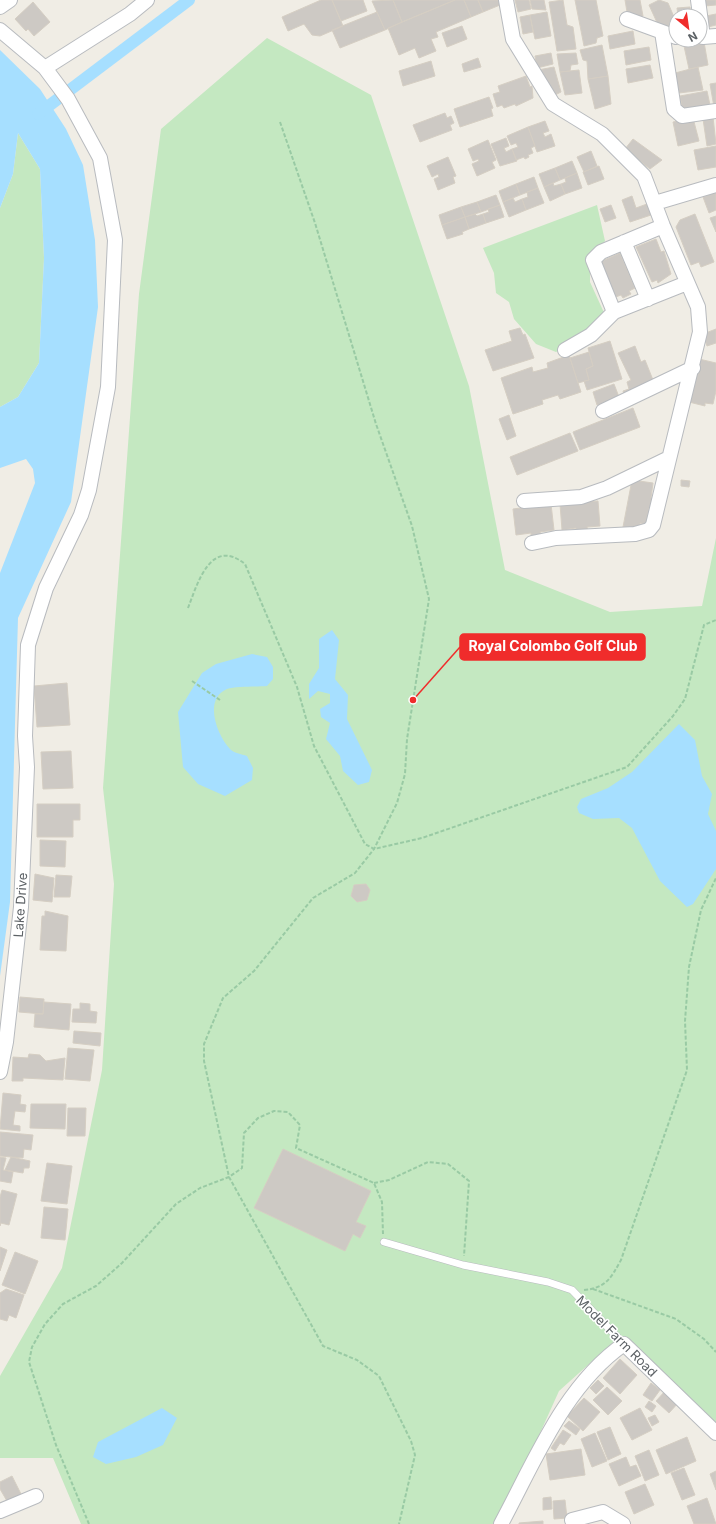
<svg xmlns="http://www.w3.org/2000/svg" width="716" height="1524" viewBox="0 0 716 1524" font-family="Inter,sans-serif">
  <rect width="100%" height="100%" fill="#f0ede5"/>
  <path fill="#c4e8c1" d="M267,38L371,95L469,386L505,570L610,612L702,606L716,538V1434L618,1338L559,1391L522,1473L495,1524H81L53,1458H0V1376L62,1268L102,1070L114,884L103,788L139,294L161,129Z
    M18,133L40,169L44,258L39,363L18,397L0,407V208L13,174Z
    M597,205L605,241L590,260V282L606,317L587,337L556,352L536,344L514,319L509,302L496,293L494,273L483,248Z"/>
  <path fill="#a6dfff" d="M0,50L40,89L66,129L83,165L95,240L98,307L71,502L18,618L10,902L0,976V573L35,483L33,469L26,459L0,468V407L18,397L39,363L44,258L40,169L18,133L13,174L0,208Z
    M332,630L339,640L335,679L348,695L347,719L372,770L369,782L358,785L343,771L340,756L326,739L330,723L321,717L320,709L330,703V694L318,691L309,699V684L319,668V639Z
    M252,654L267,657L273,667V679L267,686C257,687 236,686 227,689C203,699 217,735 230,749C233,753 242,754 247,756L253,768L252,780L225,796L198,784L183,767L178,712L202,673L216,664Z
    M679,724L695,740L702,776L712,794L708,814L716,831V869L693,904L687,907L660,881L632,828L619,818L593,819L579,813L577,807L581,799L608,788L632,772Z
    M162,1408L177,1418L163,1445L136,1457L106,1464L93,1457L98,1442Z"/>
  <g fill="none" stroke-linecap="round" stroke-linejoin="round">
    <path stroke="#a6dfff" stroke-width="12" d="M38,114L189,0"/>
  </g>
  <path fill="#cdc9c4" stroke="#d5cec3" d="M321,0H332L343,26L320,36L312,35L304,24L288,31L282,17Z
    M332,0H363L367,11L341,21Z
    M393,0H455L402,22Z
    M393,0L402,22L385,30L372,1Z
    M455,0H464L471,17L436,32L438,37L431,39L436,51L419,58L415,48L399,55L388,28Z
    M464,0H478L483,12L471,17Z
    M478,0H498L500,5L483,12Z
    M515,0H529L531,9L518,12Z
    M530,0H544L546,10L532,9Z
    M563,0L567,25L573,27L576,49L557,51L549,2Z
    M575,0H596L603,36L597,38L596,43L584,46Z
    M625,0H640L643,16L628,18Z
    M659,0L668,3L674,17L670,21L671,26L660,29L649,5Z
    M704,0H716V5L705,6Z
    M33,2L50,22L34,36L28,29L26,31L15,19Z
    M690,7L691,16H678L677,8Z
    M377,12L385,30L340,48L332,30Z
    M547,12L551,36L535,39L530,15Z
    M716,14V25L708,27L706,16Z
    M530,15L533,32L523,34L520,17Z
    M462,26L467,39L447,47L442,33Z
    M633,31L635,44L610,49L608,36Z
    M704,42L708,65L689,69L684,46Z
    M602,45L608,76L588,79L587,61L583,60L580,50Z
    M649,47L651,60L626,65L624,51Z
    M551,53L553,64L537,68L535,56Z
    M576,53L578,64L571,65L570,71L560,72L557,54Z
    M478,58L481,67L464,72L462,64Z
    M431,61L435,76L403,86L399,71Z
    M650,65L653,78L628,83L626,69Z
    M554,67L561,92L553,96L547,80L539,76L538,70Z
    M698,67L703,90L679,93L675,73Z
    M579,70L582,93L565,95L560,72Z
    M526,76L530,87L532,86L533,98L516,106L515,104L504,108L502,105L497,107L493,94L500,92L498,86Z
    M608,76L611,104L595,109L588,79Z
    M716,83V106L714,107L710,84Z
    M707,91L710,105L683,111L680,96Z
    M489,97L493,108L491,109L493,116L460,127L454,109Z
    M445,113L447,118L451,116L454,123L450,125L452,130L420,142L413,125Z
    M713,117L716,144L707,146L703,119Z
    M693,118L699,141L678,146L673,122Z
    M545,121L549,131L543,133L545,137L551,134L555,146L537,152L528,127Z
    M528,127L535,146L531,148L533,153L528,155L529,157L525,159L524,157L516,160L512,149L518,147L516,143L511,145L507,136Z
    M506,138L509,146L504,148L506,152L512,149L517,161L500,166L491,144Z
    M633,139L662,160L650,169L625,149Z
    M488,140L496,160L492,162L495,168L477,176L472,164L479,161L478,159L473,161L468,149Z
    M716,146V167L698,170L694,150Z
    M591,151L597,166L584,172L577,157Z
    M448,157L456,176L453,177L455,183L438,190L434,179L439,177L438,174L432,177L427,166Z
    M572,161L577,173L560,180L555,168Z
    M599,166L604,179L588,185L583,172Z
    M555,168L560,180L544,187L539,174Z
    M577,173L582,188L565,194L561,184L566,182L565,178Z
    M534,177L538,188L520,195L516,184Z
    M553,183L554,186L561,184L565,194L550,201L544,187Z
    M516,184L520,195L503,202L499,191Z
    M538,188L544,203L526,210L522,199L528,197L527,192Z
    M716,192V210L709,213L703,197Z
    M496,195L500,205L481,212L477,202Z
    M632,196L636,208L647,204L651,215L630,222L622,200Z
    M513,198L515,202L522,199L526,210L509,217L503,202Z
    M477,202L481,212L465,217L461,207Z
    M500,205L504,217L486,223L483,214L489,212L488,209Z
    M611,205L616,218L605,222L600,209Z
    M461,207L465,217L442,225L439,215Z
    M475,214L477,216L483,214L486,223L469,229L465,217Z
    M695,214L714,262L701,267L699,262L691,265L676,227L680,220Z
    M716,216V232L710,218Z
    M465,217L469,229L462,232L463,234L447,239L442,225Z
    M656,239L661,252L664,251L671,274L658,283L657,280L652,282L636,247Z
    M620,253L635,288L629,291L631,294L623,298L621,295L613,298L600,262Z
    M520,328L523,335L525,334L534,358L493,371L485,350L512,341L509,331Z
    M716,329V343L707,346L703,334Z
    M610,341L622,379L587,390L584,381L589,380L586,369L593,366L588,348Z
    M635,346L641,362L645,360L655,385L625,397L623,391L629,389L627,382L631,380L618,353Z
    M589,352L593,366L586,369L589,380L578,383L570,358Z
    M569,355L581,392L560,399L558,395L542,400L543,404L513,414L501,378L532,367L533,372L548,368L547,363Z
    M699,359L716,363V391L713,404L705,403V406L689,402Z
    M614,384L619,397L597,405L593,392Z
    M633,408L640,427L580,450L573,432Z
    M509,415L516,436L507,440L499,419Z
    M570,433L578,451L517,475L510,457Z
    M632,480L653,483L651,498H655L654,509L649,508L646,524L640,523V527L634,526V529L623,527Z
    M681,480L690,481L689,487L681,486Z
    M598,501L600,526L587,527L588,532L576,533V528L562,530L560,504Z
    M551,504L554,530L540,532L541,536L531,537V533L516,535L513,509Z
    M67,683L70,725L37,727L34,686Z
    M71,751L73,788L43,789L41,752Z
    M37,804H80V820H73V837H37Z
    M40,840L66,841L65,867L40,866Z
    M35,874L54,878L52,902L33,900Z
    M56,875L72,876L70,897H54Z
    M366,884L370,890L367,900L357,902L351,896L354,885Z
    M45,911L68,916L66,951L40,950L42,916H45Z
    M20,997L44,999L43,1014L19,1012Z
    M44,1002L71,1004L69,1030L34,1027L35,1014H43Z
    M80,1003L90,1004V1011L97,1012L96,1023L72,1022L73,1009H80Z
    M74,1031L101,1033L100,1046L73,1043Z
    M68,1048L94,1050L90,1081L65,1079Z
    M29,1054L40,1055L46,1061L65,1058L63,1080L23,1078V1081H12L13,1057L28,1058Z
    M3,1093L21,1095L20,1104L26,1105L25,1112L15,1111L13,1125L20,1126V1131L0,1129Z
    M31,1104H66L65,1129L30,1128Z
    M68,1108H86L85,1136H67Z
    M0,1132L33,1135L31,1150L24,1149L23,1158L0,1156Z
    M283,1149L371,1191L356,1222L366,1226L360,1238L353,1234L345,1251L254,1208Z
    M0,1157L6,1158L3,1170L13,1172L11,1183L0,1181Z
    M11,1157L30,1161L29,1168H24L23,1173L5,1170Z
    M47,1163L72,1166L67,1204L41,1201Z
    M2,1190L17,1194L9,1225L1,1223L0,1226V1197Z
    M44,1207L68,1209L65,1240L41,1238Z
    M0,1247L7,1250L0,1271Z
    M15,1252L38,1261L25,1294L2,1285Z
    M6,1289L24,1295L16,1318L9,1315L7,1321L0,1319V1293Z
    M620,1359L637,1375L620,1394L603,1378Z
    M598,1380L604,1386L596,1394L590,1388Z
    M651,1383L660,1390L652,1401L643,1395Z
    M607,1387L622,1401L608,1415L593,1400Z
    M666,1390L679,1402L669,1413L656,1401Z
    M584,1398L600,1412L583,1431L567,1416Z
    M649,1401L656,1406L652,1412L645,1407Z
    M640,1408L652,1430L632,1440L620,1418Z
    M655,1415L659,1422L652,1426L648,1418Z
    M569,1421L580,1429L576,1435L564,1426Z
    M610,1427L621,1454L608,1460L597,1432Z
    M563,1430L571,1435L564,1445L560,1443L555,1451L551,1448Z
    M595,1433L607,1461L592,1467L581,1439Z
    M687,1437L696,1461L666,1474L656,1450Z
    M581,1449L585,1475L550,1480L546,1454Z
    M649,1450L659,1475L645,1481L635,1456Z
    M626,1457L630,1467L636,1465L641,1476L619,1486L609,1464Z
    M684,1468L695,1495L682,1500L671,1473Z
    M716,1471V1490L710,1474Z
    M12,1476L21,1494L7,1501L0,1489V1482Z
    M645,1484L654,1505L634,1514L625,1492Z
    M551,1497L552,1509L543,1510V1498Z
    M707,1498L716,1524H694L687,1506Z
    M565,1500L567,1518L554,1519L553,1501Z
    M543,1521V1524H519V1523Z"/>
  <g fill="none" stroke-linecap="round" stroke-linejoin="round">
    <g stroke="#b8bbbf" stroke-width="8">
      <path id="service" d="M384,1242L463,1265L548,1282L572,1290L624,1344"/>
    </g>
    <g stroke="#b8bbbf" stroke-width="16">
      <path id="minor" d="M506,0L513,39L553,104L602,134L644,176L663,226L698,307L700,332L653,525L649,530L635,534L556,538L532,543
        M698,0L703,37L716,36
        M0,7L10,0
        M627,19L676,37
        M0,30L45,68L68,99L100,158L115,240L108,387L89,490L81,515L46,588L28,645L25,736L27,767L21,907L6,1042L0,1072
        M662,32L674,109L682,116L716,111
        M45,68L130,14L147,0
        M655,203L716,185
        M624,242L648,299
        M614,312L593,260L601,252L663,226
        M565,350L591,335L614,312L687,283
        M603,411L693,368
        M524,501L581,497L607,488L669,458
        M0,1511L36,1496
        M572,1520L603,1512L623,1524
        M501,1524C535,1461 564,1386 624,1344L716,1433"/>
    </g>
    <path stroke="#99caa4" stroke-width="2" stroke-dasharray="4 2" stroke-linecap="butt" d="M280,122L315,223L376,424L412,526L429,599L407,739L405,774L397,803L374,849L355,873L313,898L254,971L223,998L204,1044V1061L229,1177L323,1346L357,1360L379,1376L411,1441L415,1455L399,1524
      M188,608C198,582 211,537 245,564L297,687L314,746L365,844L374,849L422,838L627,767L673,716L685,699L704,625L716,620
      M192,681L220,700
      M374,1183L389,1180L428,1162L448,1164L469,1181L464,1256
      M593,1289L676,1319L704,1339L716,1352
      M584,1290C606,1288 611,1278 621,1260L687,1070L685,1021L689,967L701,910L716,878
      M89,1524L56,1445L29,1362L32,1347L45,1324L63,1304L96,1286L122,1263L176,1204L200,1188L229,1177L242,1168L244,1133L258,1118L274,1111L288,1112L300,1125L296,1148L374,1183L382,1202L383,1234"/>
    <use href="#service" stroke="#fff" stroke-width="7"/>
    <use href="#minor" stroke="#fff" stroke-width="14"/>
  </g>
  <g text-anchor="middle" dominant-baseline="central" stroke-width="3" stroke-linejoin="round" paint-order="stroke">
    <g font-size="13" fill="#5d6266" stroke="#fff">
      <text transform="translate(20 905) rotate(-86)">Lake Drive</text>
      <text transform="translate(617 1336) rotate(45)">Model Farm Road</text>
    </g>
  </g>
  <path fill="none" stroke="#f02c2b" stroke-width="1.5" d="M413 700L460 647"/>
  <circle fill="#f02c2b" stroke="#fff" stroke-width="1.5" cx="413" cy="700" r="4"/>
  <rect fill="#f02c2b" stroke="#f02c2b" stroke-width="1.5" x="460" y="634" width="185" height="26" rx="4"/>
  <g font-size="14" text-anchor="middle" font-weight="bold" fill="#fff">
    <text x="553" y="651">Royal Colombo Golf Club</text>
  </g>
  <g transform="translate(688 28) rotate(151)"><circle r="19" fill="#ffffff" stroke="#bec0c2"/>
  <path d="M0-3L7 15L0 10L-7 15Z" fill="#f02c2b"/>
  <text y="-6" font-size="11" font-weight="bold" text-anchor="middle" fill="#5d6266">N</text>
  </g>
</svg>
